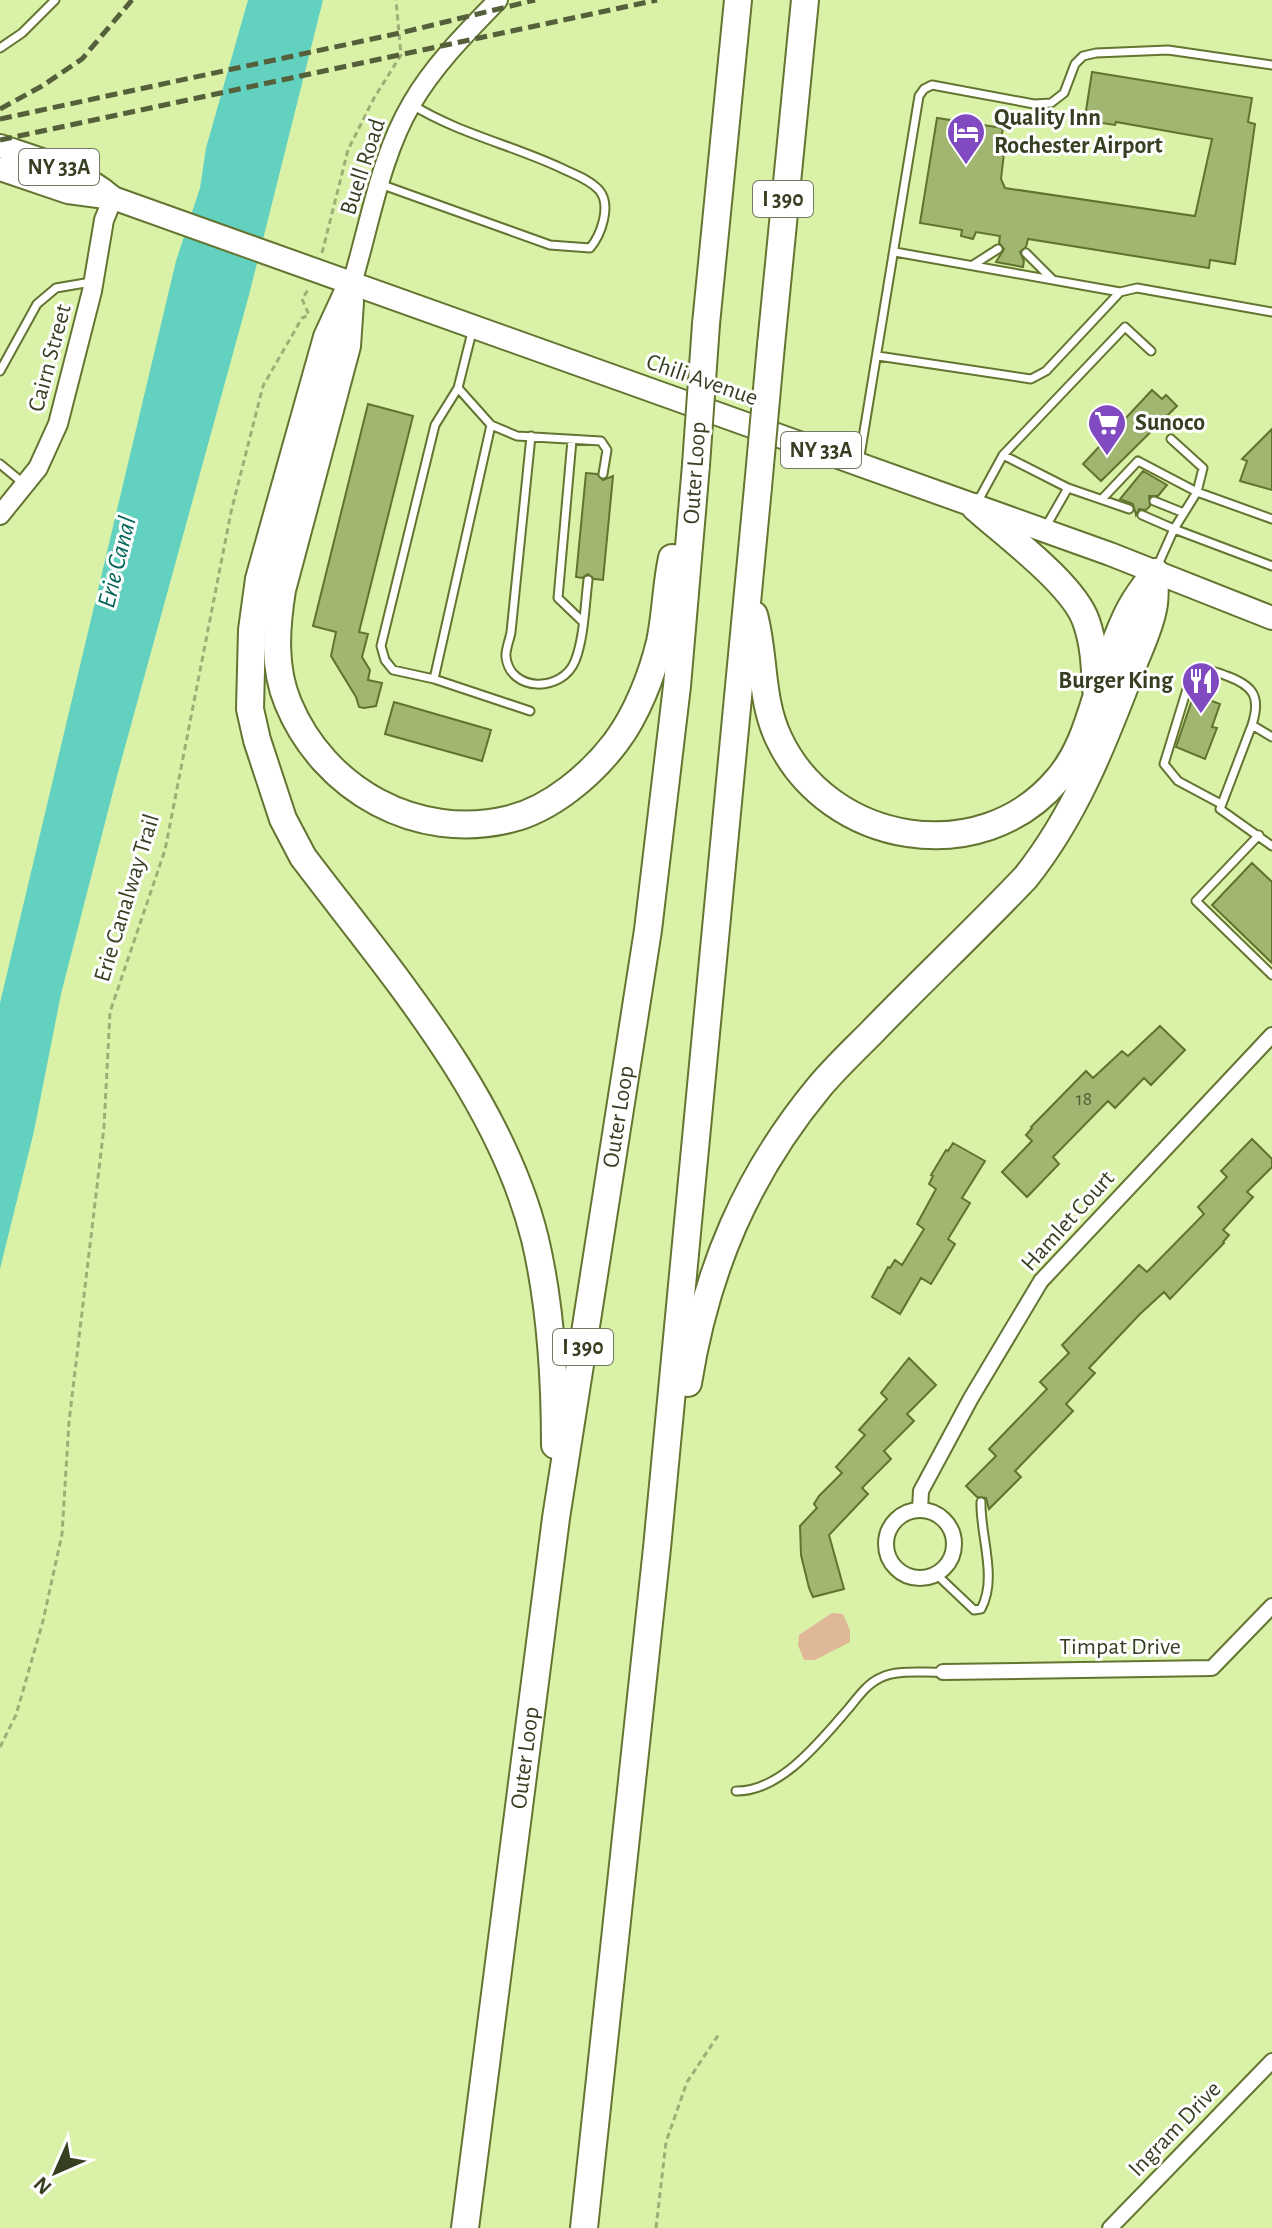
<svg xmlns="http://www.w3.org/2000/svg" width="1272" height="2228" viewBox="0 0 1272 2228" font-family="'Alegreya Sans',sans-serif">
  <rect width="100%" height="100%" fill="#daf1a8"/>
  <path fill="#dfb897" d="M832,1613L843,1614L850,1630V1642L815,1660H804L798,1645L799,1635Z"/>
  <path fill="#63d1c0" d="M248,0H323L249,295L117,776L61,994L34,1131L0,1269V1003L176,261L200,188L206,148Z"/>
  <path fill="#a1b670" stroke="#61732e" stroke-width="2" d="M1092,72L1252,98L1248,122L1255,124L1235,264L1210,260L1209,268L1028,239L1026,247L1020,252L1024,261L1023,267L996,262L1004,249L999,243L1000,236L976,232L973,239L961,236L962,230L920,223L937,118L1003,128L999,152L1004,153L1001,179L1005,188L1195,216L1212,139L1116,122L1115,125L1095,122V119L1085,117Z
    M1152,390L1162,399L1166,395L1177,406L1101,481L1083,464Z
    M368,404L413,416L359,632L368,634L362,657L370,670L368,680L382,683L376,706L364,708L359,707L356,697L331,656L336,632L313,626Z
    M1272,429V490L1240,481L1247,461L1242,459Z
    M1143,471L1167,485L1158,496H1149L1150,506L1146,510L1139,509L1136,515L1133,504L1120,499Z
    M586,473L597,474L603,480L613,476L603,580L594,579L588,574L582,578L576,577Z
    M1194,694L1220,704L1212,727L1217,728L1205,759L1176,747Z
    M394,702L491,730L482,761L385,734Z
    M1252,863L1272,882V963L1212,905Z
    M1160,1026L1185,1050L1151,1085L1144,1078L1115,1108L1108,1101L1053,1157L1059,1164L1027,1197L1002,1172L1032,1141L1026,1135L1032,1128L1031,1127L1086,1071L1093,1078L1122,1051L1128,1056Z
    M1252,1139L1272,1159V1167L1247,1192L1253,1197L1223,1230L1229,1235L1223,1242L1224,1243L1170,1299L1164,1292L1140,1314L1089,1368L1095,1373L1066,1404L1073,1411L1015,1471L1021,1477L989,1509L986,1498L977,1497L966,1486L996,1456L989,1449L1047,1389L1040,1382L1069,1353L1062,1345L1139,1265L1147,1272L1204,1214L1198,1207L1227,1177L1221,1171Z
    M953,1143L985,1161L962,1198L970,1203L948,1239L955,1244L931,1284L921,1278L900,1314L872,1297L888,1267L890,1268L895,1260L902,1265L924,1229L917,1224L936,1189L929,1184L933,1176L931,1175L946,1150L948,1151Z
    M909,1358L936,1385L907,1414L914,1421L884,1451L891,1459L862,1488L868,1494L829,1535L844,1589L813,1597L809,1588L801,1555L800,1526L817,1508L814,1504L819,1496L842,1473L836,1467L865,1435L859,1430L887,1399L881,1393Z"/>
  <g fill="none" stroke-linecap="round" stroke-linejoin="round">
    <g stroke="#637530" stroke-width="11">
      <path id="service" d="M0,48L22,33L55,0
        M380,184L550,245L590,248C601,235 612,205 599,190C589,179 573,174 561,168C512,145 457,133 411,104
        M895,252L1120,292
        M1026,253L1052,279
        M973,265L998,249
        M473,328L458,388L435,425L381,646L385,660L393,670L434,679L530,711
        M878,356L1031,379L1046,371L1120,292L1137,288L1272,312
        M0,371L37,304L56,288L91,282
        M458,388L491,425L517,436L601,441L607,450L603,474
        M531,436L511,632C510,639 505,650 506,657C510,692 562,693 575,661C584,639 585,604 588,580
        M572,440L558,598L582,621
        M1003,455L1125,327L1151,351
        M859,462L919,96L924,89L932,85L1034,104L1051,103L1064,93L1075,64L1083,56L1096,53L1168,50L1272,65
        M0,464L23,483
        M1102,499L1138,461L1197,492L1203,468L1171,439
        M978,501L1003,455L1068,488
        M1154,501L1184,513
        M1142,515L1174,529L1197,492L1272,519
        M1045,528L1068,488L1129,509
        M1157,567L1174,529L1272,566
        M434,679L491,425
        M1272,737L1252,725L1220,809L1272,846
        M1221,804L1178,781L1164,764L1187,689L1197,673C1208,668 1216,672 1227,676C1254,686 1261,697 1252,725
        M1259,835L1196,901L1272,975
        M936,1574L974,1610L981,1609C998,1578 980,1536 981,1502
        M736,1791C781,1792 822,1739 849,1708C858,1697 867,1684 880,1678C897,1669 924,1673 943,1672"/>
    </g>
    <g stroke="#637530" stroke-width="18">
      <path id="minor" d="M920,1509L921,1491L971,1398L1041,1281L1272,1035
        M886 1544a34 34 0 1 1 68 0a34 34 0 1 1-68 0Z
        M943,1672L1212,1668L1272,1606
        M1110,2228L1272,2061"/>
    </g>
    <g stroke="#637530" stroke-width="22">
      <path id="tertiary" d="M352,283C370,224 380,157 412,103C434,65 467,32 498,0
        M0,515L38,468L58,424L92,291L104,220L113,198"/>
    </g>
    <g stroke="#637530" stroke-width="26">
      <path id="primary" d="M0,146C38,159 81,170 112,197
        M0,169L68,192L113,198L1110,554L1272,618"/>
    </g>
    <g stroke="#637530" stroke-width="30">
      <g id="motorway">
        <path d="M352,283L327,337L259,579L252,630L250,709L257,740L283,819L303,857C390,972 500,1097 535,1239C551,1307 555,1376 555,1445"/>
        <path d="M350,302L347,346L282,590C276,628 273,667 288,703C324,790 417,842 510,819C551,809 591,775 616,742C637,714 652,675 660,642C666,614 666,585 672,558"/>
        <path d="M706,324L738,0"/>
        <path d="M771,345L805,0"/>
        <path d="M975,507C1006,535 1073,584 1086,621C1094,643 1095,666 1096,689"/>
        <path d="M754,615C765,656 760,700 779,739C829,845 981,871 1058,779C1078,756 1087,727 1096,698C1105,672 1120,624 1134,602C1140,592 1148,582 1155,572"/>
        <path d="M688,1383C706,1270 747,1174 820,1086C836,1067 854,1050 871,1033C922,980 976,930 1026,877C1075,815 1102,746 1130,673C1137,653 1149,631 1153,609C1156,598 1154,584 1155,572"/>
        <path id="s1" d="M465,2228L556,1518L648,930L677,686L696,465"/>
        <path d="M584,2228L657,1548L758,487"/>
      </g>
    </g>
    <path stroke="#9daf76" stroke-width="3" stroke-dasharray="6 4" stroke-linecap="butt" d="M322,253L348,150L374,98L401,55L396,0
      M0,1747L16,1715L43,1621L62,1534L69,1422L104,1127L110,1012L165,850L231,512L263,386L302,318L309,315L302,299L308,290
      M656,2228L666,2142L687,2082L719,2034"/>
    <use href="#service" stroke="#fff" stroke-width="7"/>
    <use href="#minor" stroke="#fff" stroke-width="14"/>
    <use href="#tertiary" stroke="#fff" stroke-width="18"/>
    <use href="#primary" stroke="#fff" stroke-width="22"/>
    <use href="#motorway" stroke="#fff" stroke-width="26"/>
    <path stroke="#55603b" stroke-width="5" stroke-dasharray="12 6" stroke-linecap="butt" d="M0,109L42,86L82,59L132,0
      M0,119L400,33L535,0
      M0,140L657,0"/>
    <g stroke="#637530" stroke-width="30" stroke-linecap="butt">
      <path id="motorway-bridge" d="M696,465L706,324
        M758,487L771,345"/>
    </g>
    <use href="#motorway-bridge" stroke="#fff" stroke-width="26"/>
  </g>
  <defs>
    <g id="hotel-pin" transform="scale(2)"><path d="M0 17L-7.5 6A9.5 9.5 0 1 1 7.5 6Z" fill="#814ac0" stroke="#fff"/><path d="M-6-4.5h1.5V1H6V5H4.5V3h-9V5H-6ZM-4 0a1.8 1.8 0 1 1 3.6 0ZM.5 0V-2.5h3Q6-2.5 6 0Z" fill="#fff"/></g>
    <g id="supermarket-pin" transform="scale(2)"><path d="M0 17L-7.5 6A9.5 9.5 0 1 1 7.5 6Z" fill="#814ac0" stroke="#fff"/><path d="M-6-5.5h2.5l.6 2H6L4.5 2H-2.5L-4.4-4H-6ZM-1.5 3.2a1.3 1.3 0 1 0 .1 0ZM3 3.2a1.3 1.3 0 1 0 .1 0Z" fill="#fff"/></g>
    <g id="restaurant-pin" transform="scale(2)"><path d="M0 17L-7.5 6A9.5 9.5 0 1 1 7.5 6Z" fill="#814ac0" stroke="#fff"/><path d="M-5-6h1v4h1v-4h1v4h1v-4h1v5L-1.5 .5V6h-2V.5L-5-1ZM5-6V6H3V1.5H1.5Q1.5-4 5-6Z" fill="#fff"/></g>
  </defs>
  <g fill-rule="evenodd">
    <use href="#hotel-pin" x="966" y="132"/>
    <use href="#supermarket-pin" x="1107" y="423"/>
    <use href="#restaurant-pin" x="1201" y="681"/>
  </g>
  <g text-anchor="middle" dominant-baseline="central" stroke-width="6" stroke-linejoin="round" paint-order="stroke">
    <g font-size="20" fill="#525d36">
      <text x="1084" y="1099">18</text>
    </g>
    <g fill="#fff" stroke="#737964" stroke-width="2">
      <rect x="19" y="149" width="80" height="36" rx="6"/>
      <rect x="753" y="181" width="60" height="36" rx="6"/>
      <rect x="781" y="432" width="80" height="36" rx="6"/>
      <rect x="553" y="1329" width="60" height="36" rx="6"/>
    </g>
    <g font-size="22" font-weight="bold" fill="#373f22">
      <text x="59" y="167">NY 33A</text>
      <text x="783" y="199">I 390</text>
      <text x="821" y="450">NY 33A</text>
      <text x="583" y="1347">I 390</text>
    </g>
    <g font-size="24" font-weight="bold" fill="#373f22" stroke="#fff" text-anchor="start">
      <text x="994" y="118">Quality Inn<tspan x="994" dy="28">Rochester Airport</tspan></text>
      <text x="1135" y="423">Sunoco</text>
      <text x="1173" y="681" text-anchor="end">Burger King</text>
    </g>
    <g font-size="24" fill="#373f22" stroke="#fff">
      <text transform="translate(363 167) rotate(-72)">Buell Road</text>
      <text transform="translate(50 358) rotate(-75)">Cairn Street</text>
      <text transform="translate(702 380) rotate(19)">Chili Avenue</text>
      <text transform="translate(695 473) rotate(-86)">Outer Loop</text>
      <text transform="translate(127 898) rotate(-73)">Erie Canalway Trail</text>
      <text stroke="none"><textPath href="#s1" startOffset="1122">Outer Loop</textPath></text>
      <text transform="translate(1068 1221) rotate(-48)">Hamlet Court</text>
      <text x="1120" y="1647">Timpat Drive</text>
      <text stroke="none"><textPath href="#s1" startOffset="474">Outer Loop</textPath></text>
      <text transform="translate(1175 2129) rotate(-46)">Ingram Drive</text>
    </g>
    <g font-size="26" font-style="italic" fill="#04655a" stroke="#fff">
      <text transform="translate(117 562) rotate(-76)">Erie Canal</text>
    </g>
  </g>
  <g transform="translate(56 2172) rotate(225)" stroke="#ffffff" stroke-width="6" paint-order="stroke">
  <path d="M0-6L14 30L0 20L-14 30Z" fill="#373f22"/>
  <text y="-12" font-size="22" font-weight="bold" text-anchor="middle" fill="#373f22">N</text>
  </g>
</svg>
